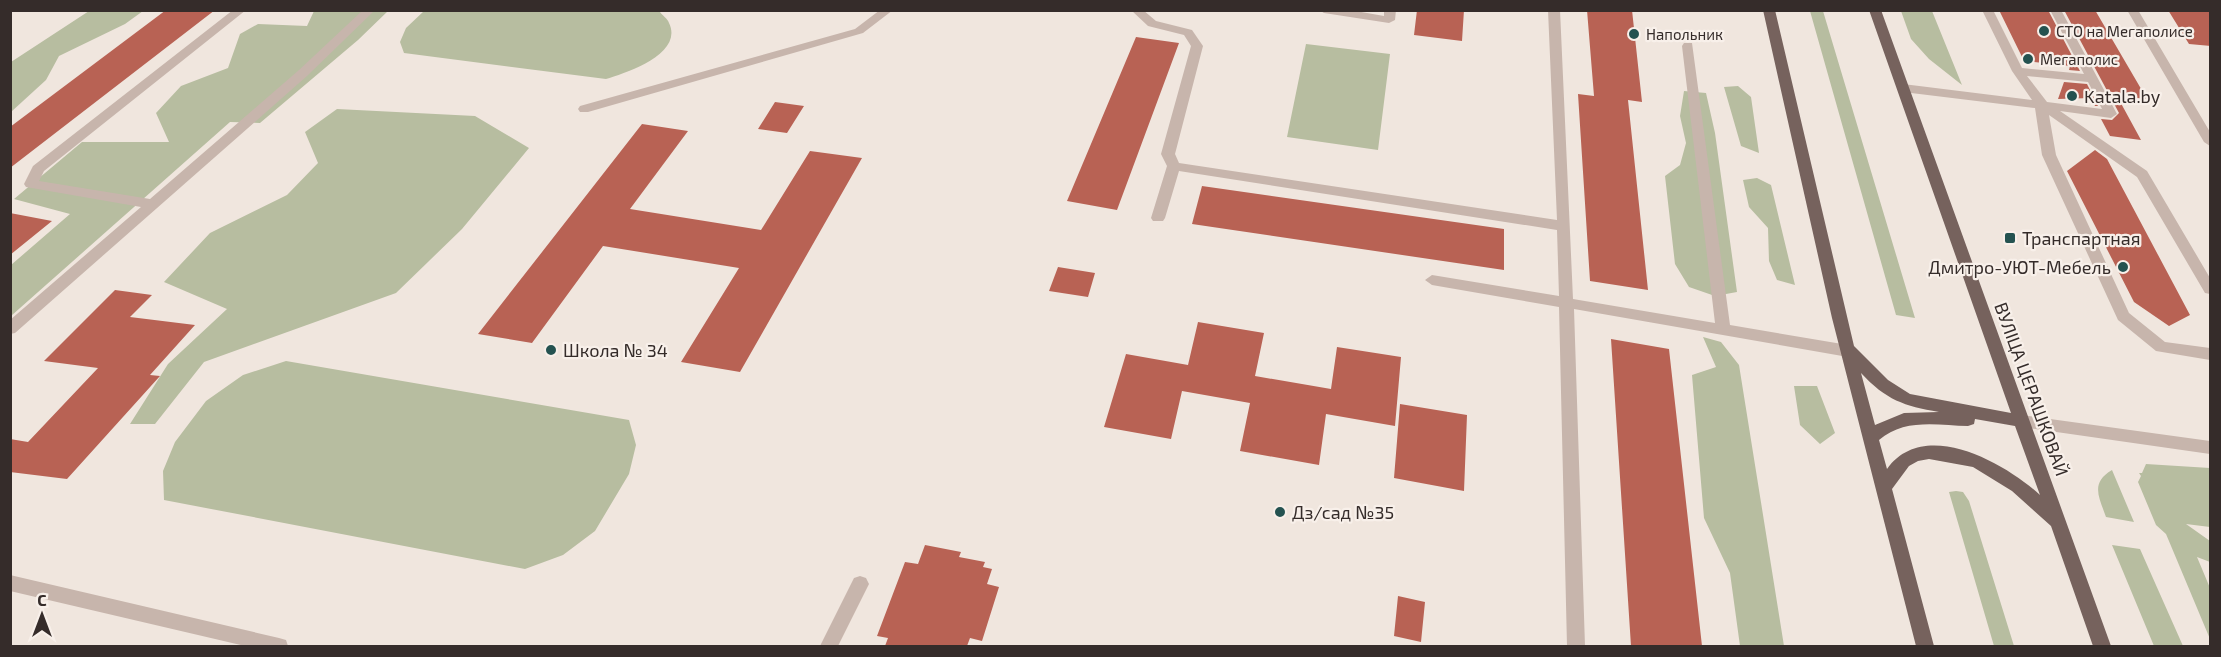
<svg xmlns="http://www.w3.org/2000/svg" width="2221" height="657" viewBox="0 0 2221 657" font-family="'Exo 2',sans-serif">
  <rect width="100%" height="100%" fill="#f0e6de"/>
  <path fill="#b7bda0" d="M89,11H143L125,24L59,56L46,80L11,112V62Z
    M314,11H388L358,40L260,123L230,122L11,316V265L70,214L14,199L82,142H169L156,113L181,86L228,68L240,34L258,24L307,26Z
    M424,11H644L660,12C662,15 668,19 669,23C684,54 626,73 606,79L404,53L400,42L406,28Z
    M1810,11H1823L1915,318L1896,315Z
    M1901,11H1932L1962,85L1929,59L1911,39Z
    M1306,44L1390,54L1378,150L1287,137Z
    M1738,86L1751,97L1759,153L1741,146L1724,87Z
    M1684,91L1706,93L1715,133L1737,292L1715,296L1689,287L1675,264L1665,176L1680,165L1686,143L1680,116Z
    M337,109L475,116L529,148L462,229L396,293L204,362L155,424H130L168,364L227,309L164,282L210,233L287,195L318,163L305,132Z
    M1757,178L1771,185L1795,285L1777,280L1769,261L1768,228L1749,207L1743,180Z
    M1703,337L1721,342L1739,365L1784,646H1740L1730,573L1704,518L1692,375L1716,367Z
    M286,361L629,420L636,445L629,474L595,531L563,555L525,569L164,500L163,471L175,442L206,401L243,375Z
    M1794,386H1817L1835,433L1820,444L1800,425Z
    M2146,464L2210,468V527L2186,524L2210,541V562L2197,557L2210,588V639L2166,534L2156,525L2138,482L2141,476L2139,473H2142Z
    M2112,470L2134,522L2106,517C2099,497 2090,483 2112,470Z
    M1956,491L1963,492L1969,501L2014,646H1994L1949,492Z
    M2112,545L2140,549L2183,646H2154Z"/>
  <path fill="#b86254" d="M166,10H215L10,168V127Z
    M1417,10H1464L1462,41L1414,35Z
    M1587,10H1632L1642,102L1628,100L1648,290L1590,281L1578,94L1594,96Z
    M1999,10H2048L2080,71L2069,70L2070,66L2024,61Z
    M2064,10H2095L2147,99L2117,96L2141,140L2110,136L2101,119L2112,120L2119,113Z
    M2168,10H2211V46L2189,44Z
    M1136,37L1179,43L1117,210L1067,201Z
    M2064,82L2087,84L2098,106H2095L2091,98L2058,99Z
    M775,102L804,106L787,133L758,129Z
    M642,124L688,131L630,209L761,230L810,151L862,158L740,372L681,362L739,268L603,246L532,343L478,334Z
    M2095,150L2107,159L2190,315L2169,326L2134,302L2067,171Z
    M1202,186L1504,229V270L1192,224Z
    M10,213L52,221L10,255Z
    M1058,267L1095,273L1088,297L1049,291Z
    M115,290L152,295L130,317L195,325L150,375L160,376L67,479L10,472V439L28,442L98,368L44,361Z
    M1198,322L1264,333L1255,376L1331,389L1337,347L1401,357L1395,426L1326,414L1319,465L1240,451L1250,403L1182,391L1171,439L1104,427L1126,354L1188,365Z
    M1611,339L1669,349L1702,646H1631Z
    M1400,404L1467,415L1464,491L1394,478Z
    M925,545L961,552L959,557L985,562L983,567L992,569L987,584L999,587L982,641L970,638L967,646H885L888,638L877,636L905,562L918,564Z
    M1398,596L1425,602L1421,642L1394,636Z"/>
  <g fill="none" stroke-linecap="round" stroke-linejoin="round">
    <path fill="#c7b5ac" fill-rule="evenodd" d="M233,10H246L44,171L39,181L150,199L299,70L363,10H375L307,76L15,333L10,334V320L141,207L26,187L24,184L33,166Z
      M880,10H893L863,33L588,112H580L578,109L580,106L855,29Z
      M1131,10H1143L1156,21L1192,30L1203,46L1175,154L1179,163L1557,220L1548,10H1560L1573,299L1715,323L1682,46L1684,43H1692L1730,325L1848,345L1853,347L1856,351L1853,355L1848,357L1574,309L1585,646H1567L1559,307L1432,285L1425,280L1432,275L1559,296L1557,230L1179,171L1165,218L1163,221H1153L1151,218L1167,166L1161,154L1191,46L1184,35L1148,26Z
      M1319,10H1350L1384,16V10H1396L1395,20L1389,23L1324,13Z
      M1982,10H1993L2022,68L2084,74L2050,10H2061L2117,114L2111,118L2060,111L2147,171L2210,278V294L2205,293L2137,177L2049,115L2056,155L2129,313L2165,342L2210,348V360L2156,351L2118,320L2042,155L2035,108L1903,92L1897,88L1903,84L2032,100L2012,71ZM2027,76L2088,82L2102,109L2047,102Z
      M2127,10H2138L2210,132V146L2204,142Z
      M2022,415L2210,441V454L2022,427L2016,425L2014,421L2016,417Z
      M10,575L279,638L286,640L288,646H245L10,591Z
      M860,576L866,578L869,584L838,646H820L854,578Z"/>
    <path fill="#76625d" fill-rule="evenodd" d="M1763,10H1775L1854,346L1888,380L1910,394L2011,413L1869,10H1881L2111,646H2093L2051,526L2012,491L1973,467L1929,459L1918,461L1909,466L1892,489L1934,646H1916L1832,318ZM1861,373C1886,400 1904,406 1939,412L1904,413L1875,425ZM1975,419L2015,426L2040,495C2005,463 1924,417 1887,469L1879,440C1904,418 1937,425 1968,426L1974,424Z"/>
  </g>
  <g fill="#245250" stroke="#f8f0ea" stroke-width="2">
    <circle cx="2044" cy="31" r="6"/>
    <circle cx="1634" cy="34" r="6"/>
    <circle cx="2028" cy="59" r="6"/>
    <circle cx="2072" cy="96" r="6"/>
    <rect x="2004" y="232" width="12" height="12" rx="3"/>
    <circle cx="2123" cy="267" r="6"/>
    <circle cx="551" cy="350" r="6"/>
    <circle cx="1280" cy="512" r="6"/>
  </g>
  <g text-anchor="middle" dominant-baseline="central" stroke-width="4.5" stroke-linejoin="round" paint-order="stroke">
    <g font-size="15" fill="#352c2a" stroke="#f8f0ea" text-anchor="start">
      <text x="2056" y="31">СТО на Мегаполисе</text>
      <text x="1646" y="34">Напольник</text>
      <text x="2040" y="59">Мегаполис</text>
    </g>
    <g font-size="18" fill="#352c2a" stroke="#f8f0ea" text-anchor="start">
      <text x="2084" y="96">Katala.by</text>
      <text x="2022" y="238">Транспартная</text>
      <text x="2111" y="267" text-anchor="end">Дмитро-УЮТ-Мебель</text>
      <text x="563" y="350">Школа № 34</text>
      <text x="1292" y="512">Дз/сад №35</text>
    </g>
    <g font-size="18" fill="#352c2a" stroke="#f8f0ea">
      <text transform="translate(2032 389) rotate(70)">ВУЛІЦА ЦЕРАШКОВАЙ</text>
    </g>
  </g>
  <rect width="2221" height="657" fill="none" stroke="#352c2a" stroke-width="24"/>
  <g transform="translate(42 615)" stroke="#f8f0ea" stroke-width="4.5" paint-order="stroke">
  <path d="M0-4.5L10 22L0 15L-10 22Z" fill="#352c2a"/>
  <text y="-9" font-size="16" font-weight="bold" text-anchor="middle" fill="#352c2a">С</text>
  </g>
</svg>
